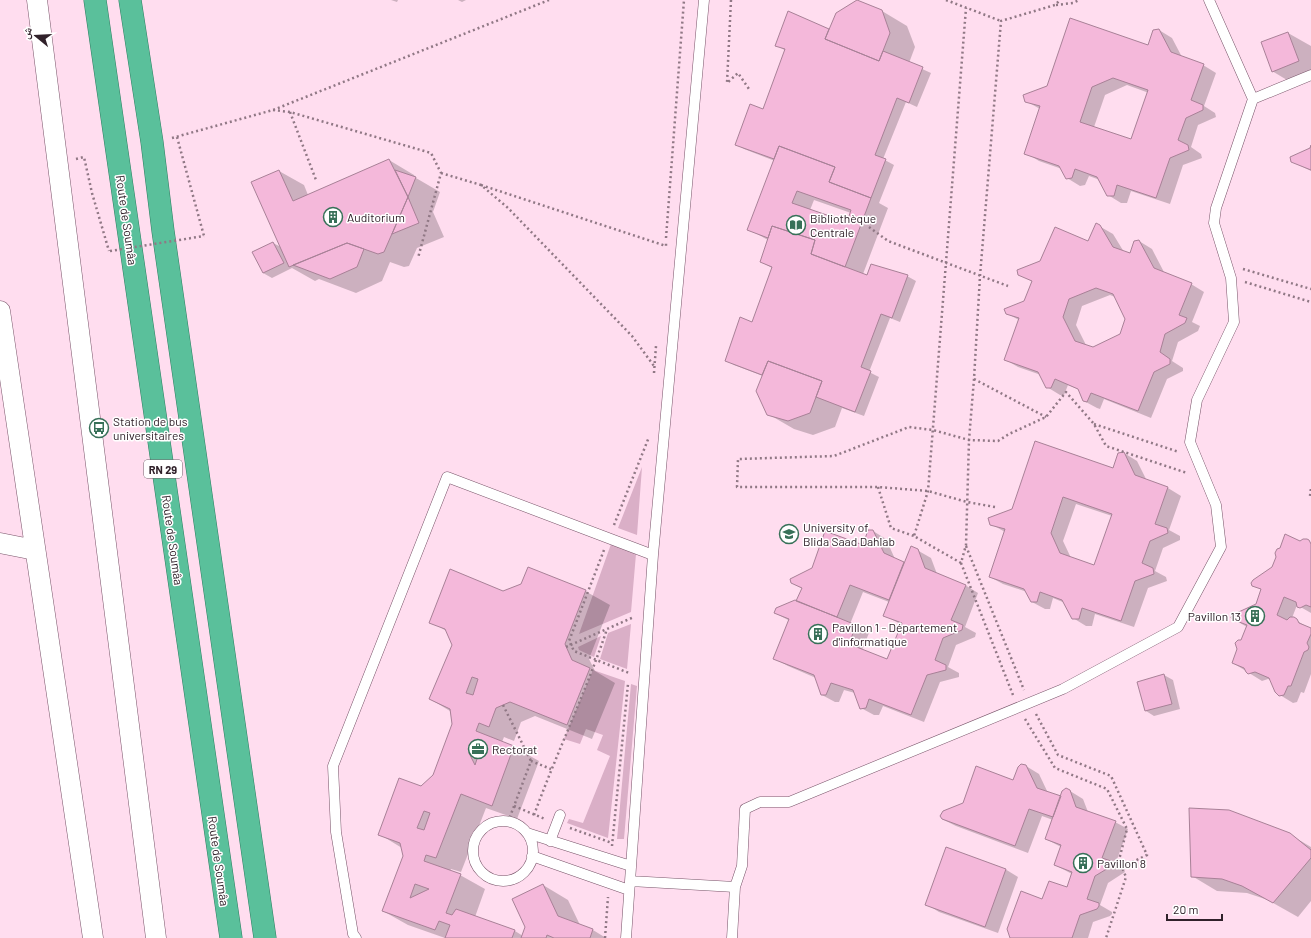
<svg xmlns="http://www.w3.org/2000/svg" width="1311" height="938" viewBox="0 0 1311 938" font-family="Barlow,'Noto Naskh Arabic',sans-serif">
  <rect width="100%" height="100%" fill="#ffddef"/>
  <path fill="#daafc7" d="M642,467L637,535L618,528Z
    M611,544L636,554L631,612L579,634Z
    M631,624L627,669L600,659L608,633Z
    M601,636L594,657L579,650L578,647Z
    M593,670L625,681L608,838L567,823L569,819L583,823L610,756L597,750L603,735L586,729L580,744L564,739Z
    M631,684L637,686L624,839H617Z"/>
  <path fill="#0003" fill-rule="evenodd" d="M391,0H398L397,2Z
    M458,0H466L462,2Z
    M882,11L907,26L915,47L909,63L931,73L917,107L906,102L883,159L894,165L879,203L888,208L863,274L867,276H907L916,281L900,322L890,318L869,372L879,377L864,416L842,408L835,427L813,435L794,429L768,414L763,376L734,365L726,360L753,323L772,268L761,262L768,240L748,229L775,161L744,149L736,144L764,110L786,51L776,45L789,12L830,31ZM814,200L851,213L847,224L810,210Z
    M1159,30L1172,38L1182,57L1203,65L1216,73L1204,106L1215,113L1216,117L1198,125L1191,147L1201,154L1202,158L1183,165L1170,204L1131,191L1127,203H1121L1108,195L1100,180L1089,176L1085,185L1080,186L1067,178L1062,169L1039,161L1026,153L1040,109L1026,101L1149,46ZM1127,85L1149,93L1132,141L1094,127L1105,95Z
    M1288,33L1311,46V80L1297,86L1272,71Z
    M1311,147V171L1291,161Z
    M389,160L414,175L416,178L440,192L433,212L444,237L417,248L409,266L404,267L390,262L382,281L356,293L319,279L315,281L292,268L272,278L263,273L273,243L281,247L279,171L304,185L308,195Z
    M1099,226L1113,234L1124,252L1131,254L1139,241L1152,249L1165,274L1191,284L1204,292L1192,322L1200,326L1198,331L1178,342L1172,361L1183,368V371L1167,379L1151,418L1104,399L1100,409L1097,408L1084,401L1080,390L1068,385L1064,395H1060L1047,387L1041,375L1018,367L1006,360L1019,320L1006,313L1025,301L1033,282L1019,274L1089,242ZM1110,295L1115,297L1126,319L1121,335L1093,348L1086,345L1076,325L1082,306Z
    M1124,453L1137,461L1147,481L1168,488L1181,496L1169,530L1180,536V540L1163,548L1155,571L1166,577L1167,581L1148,588L1134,627L1095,614L1092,626H1086L1073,618L1065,603L1053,598L1050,609H1045L1032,602L1027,592L1003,584L990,577L1005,532L991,524L1114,469ZM1076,504L1112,516L1095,567L1071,558L1063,541Z
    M873,531L886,539L895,559L905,563L917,550L931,558L937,574L965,585L978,593L965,627L976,633L975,637L956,645L948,667L959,673V677L940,682L924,722L883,706L879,715H874L861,708L855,693L844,690L839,702H835L822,695L816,678L788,666L775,659L790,621L775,613L797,602L803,589L792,583L863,546ZM863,592L889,602L884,615L902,625L888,661L862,650L869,633L850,624Z
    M1307,540L1311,543V613L1297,605L1292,618L1311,629V674L1304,693L1301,692L1297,702L1293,703L1280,695L1271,680L1268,679L1262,681L1233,663L1247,627L1235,620L1257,605L1262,590L1253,585L1300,542Z
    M585,591L610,605L589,659L595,671L615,683L592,739L535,716L521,722L514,741L504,737L502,742L514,747L539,761L517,819L486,808L461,872L451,869L450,871L460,875L485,889L475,917L515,931L523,936L543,885L568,900L580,925L593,930L606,938H445L408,925L383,911L404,856L402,848L379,834L421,787L434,775L453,724L450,711L430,699L453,645L448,632L431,622L503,592Z
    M1164,675L1173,680L1180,709L1154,716L1146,711Z
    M1026,766L1039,774L1048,793L1061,797L1070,791L1083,799L1088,812L1115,822L1128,829L1115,865L1124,870L1125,872L1108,883L1100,905L1112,912V914L1110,916L1093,922L1088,938H1011L1043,900L1067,889L1072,874L1055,865L1061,847L1046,839L1053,820L1042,816L1028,853L956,826L942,819L1014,781Z
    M1289,834L1311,847V901L1298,917L1268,900L1247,893L1217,891L1192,876Z
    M1005,869L1018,877L998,933L939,912L926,904Z"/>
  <path fill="#f4b8da" stroke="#a88197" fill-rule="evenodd" d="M857,0L882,10L890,33L879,61L825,39L836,13Z
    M788,11L829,29L825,39L879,61L883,51L923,67L909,103L897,98L875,155L886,159L871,198L829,182L835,167L779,146L774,159L735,145L750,104L763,109L785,49L775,46Z
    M1070,18L1148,45L1153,30L1159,29L1171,52L1204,64L1191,100L1203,105V110L1186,118L1178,140L1188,145L1189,150L1170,158L1156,198L1117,185L1114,196H1107L1097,177L1075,169L1072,178L1066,179L1059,166L1024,154L1040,106L1025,102L1023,95L1047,86ZM1113,78L1148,90L1131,139L1080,122L1092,87Z
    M1288,32L1299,61L1272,72L1261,42Z
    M1311,145V170L1291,162L1290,157L1310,148Z
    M779,146L835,167L829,182L871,198L845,267L811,254L815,240L772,226L768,238L747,230ZM797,191L851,210L847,222L792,203Z
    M389,159L408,197L384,252L378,254L347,243L289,267L251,182L279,170L293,201Z
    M395,170L416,177L408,197Z
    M408,197L419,223L392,234Z
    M1096,223L1100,225L1113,247L1130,253L1134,241L1139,240L1154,268L1192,283L1179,315L1187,318L1185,323L1165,334L1160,352L1170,359V364L1154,372L1138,411L1091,393L1087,402L1083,401L1078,389L1055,379L1051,388H1046L1038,372L1004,360L1019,318L1006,314L1004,309L1024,301L1032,281L1018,275L1017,270L1040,261L1055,227L1088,241ZM1096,288L1113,294L1125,319L1120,334L1093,347L1075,341L1063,317L1069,299Z
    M772,226L815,240L811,254L867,275L871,264L908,275L892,318L881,314L861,367L871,371L855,412L816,397L822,381L768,361L762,375L725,361L740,317L752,322L772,267L760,262Z
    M273,242L284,263L263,273L252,252Z
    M347,243L364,249L357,267L330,279L293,265Z
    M768,361L822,381L810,413L788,421L767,415L756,391Z
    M1035,441L1113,468L1118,453L1124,452L1135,475L1168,487L1155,524L1167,528L1168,533L1150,541L1142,563L1153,568L1154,574L1135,581L1121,621L1082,608L1079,619H1072L1062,600L1040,592L1037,602H1031L1024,589L989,577L1005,529L990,525L988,518L1012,509ZM1063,497L1112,514L1094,565L1060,553L1051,533Z
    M868,530H873L884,553L904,562L889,600L850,585L837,617L796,601L802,588L791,583L790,579L812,568L825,531L863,545Z
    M1285,534L1300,541L1303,539H1307L1309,540L1311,544V607L1306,605L1300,608L1297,607L1296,602L1284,597L1277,615L1287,620L1290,617H1294L1297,619L1299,623L1311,628V634L1307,643L1309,647L1308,650L1304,652L1291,686H1288L1284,695L1279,696L1275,692L1269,678L1255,672L1248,674L1246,672L1244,668L1232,663L1237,649L1235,643L1238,640H1241L1247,625L1234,620L1231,618L1232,615L1256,604L1261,589L1252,586L1251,583L1253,580L1272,567L1276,557L1275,553L1277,549L1280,548Z
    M911,546L918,549L925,568L966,585L951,620L963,625L962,630L943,638L935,660L946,665V670L927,675L911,715L869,699L866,708L860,709L853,690L831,683L826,695H821L814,675L773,659L789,619L774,613L776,608L795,600L856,625L849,644L887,659L902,623L883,616Z
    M528,567L586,590L565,644L572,660L590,668L567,725L510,702L496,708L489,727L479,723L476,731L514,746L492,806L461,794L436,858L426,855L424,861L461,874L446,913L452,915L456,909L515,930L512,938H445L450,925L439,921L435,930L382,911L403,856L400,843L378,835L399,778L421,786L433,775L452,724L450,709L429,699L452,645L445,629L429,623L450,569L503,591L521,584ZM472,677L478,679L473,695L466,693ZM469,753L478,756L475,765ZM424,811L430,813L424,830L417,828ZM415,884L429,889L410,898Z
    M1164,674L1172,704L1145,711L1137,682Z
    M1021,764L1026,765L1037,788L1061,796L1053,817L1029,809L1015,846L942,819L940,816L943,811L963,803L976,766L1013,780L1018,767Z
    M1066,788L1070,790L1076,807L1116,821L1102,858L1111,861L1112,864L1110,867L1095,876L1087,899L1099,903V906L1097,909L1080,915L1072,938H1010L1007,929L1021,891L1042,899L1049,881L1067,887L1072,872L1054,865L1061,845L1045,839L1062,791Z
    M1189,808L1229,810L1290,833L1311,850V858L1273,903L1242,886L1222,879L1191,877Z
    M946,847L1006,869L985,927L925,905Z
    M543,884L558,916L593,929L590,938H554L547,935L546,938H521L525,927L512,899Z"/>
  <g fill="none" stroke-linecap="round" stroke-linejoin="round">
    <g stroke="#785469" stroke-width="11">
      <path id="service" d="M1253,99L1311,75
        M473 851a30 30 0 1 1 60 0a30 30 0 1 1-60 0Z
        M527,833L631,866
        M550,841L560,815
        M532,856L629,890
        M630,881L735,887L732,938
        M735,887L742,866L745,809L760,802H789L1063,689L1178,627L1221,547L1216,505L1190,442L1197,400L1234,322L1231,278L1214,223L1216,208L1253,99L1209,0
        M356,938L353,934L336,832L333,766L447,477L653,555
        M626,938L653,555L704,0"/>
    </g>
    <g stroke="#785469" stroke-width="21">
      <path id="minor" d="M37,0L156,938
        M0,311L93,938
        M0,543L35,550"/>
    </g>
    <g stroke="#317e63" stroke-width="23">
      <path id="trunk" d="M95,0L231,938
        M130,0L152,142L163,231L265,938"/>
    </g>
    <path stroke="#907885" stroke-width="2.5" stroke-dasharray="2 3" stroke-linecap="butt" d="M731,0L727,83L738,73L749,89
      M946,0L1001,21
      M1056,5L1073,3L1079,0
      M273,110L290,112L431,153L441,173L418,258
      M290,112L316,180
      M177,137L204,236
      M172,138L273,110L549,0
      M76,159L84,157L92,193L109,251
      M441,173L481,185L508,208L632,336L654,366
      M481,185L666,246V243
      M869,227L888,241L1008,286
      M666,238L684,0
      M1243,269L1311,289
      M1245,282L1311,302
      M654,373L656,346
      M974,379L1046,417
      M1094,424L1179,452
      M878,487L891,528L914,536
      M1310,496L1311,488
      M995,507L967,502L928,491L878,487H737L738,459L834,456L909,427L933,430L969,440L998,441L1009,434L1046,417L1066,392L1094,424L1106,446L1187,473
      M614,525L649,437
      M966,546L1024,690
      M604,550L569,641L574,651L629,673V671
      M961,563L914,536L928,491L966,8
      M566,647L634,617
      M1013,695L961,563L966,545L969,440L974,379L980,276L1001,21L1055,5L1060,0
      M503,705L531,761
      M1036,714L1058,755L1111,776L1147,855L1122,867
      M1025,719L1055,768L1107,789L1127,829L1119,860L1126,877L1106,938
      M514,806L545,819
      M534,815C557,752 586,692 607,629
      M508,822L531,761L551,769
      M570,828L612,843
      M612,846L628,684
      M605,938L608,897"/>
    <use href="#service" stroke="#fff" stroke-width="10"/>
    <use href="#minor" stroke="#fff" stroke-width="20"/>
    <use href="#trunk" stroke="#5ac09b" stroke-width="22"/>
    <path stroke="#907885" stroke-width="2.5" stroke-dasharray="2 3" stroke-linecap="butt" d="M110,251L204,236"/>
  </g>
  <defs>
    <g id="building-ring" transform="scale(1)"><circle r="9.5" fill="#fff" stroke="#377058" stroke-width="1.5"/><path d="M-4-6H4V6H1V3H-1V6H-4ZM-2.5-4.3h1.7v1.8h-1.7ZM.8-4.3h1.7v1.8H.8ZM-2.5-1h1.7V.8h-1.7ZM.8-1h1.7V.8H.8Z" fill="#377058"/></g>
    <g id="library-ring" transform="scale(1)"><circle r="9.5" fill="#fff" stroke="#377058" stroke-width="1.5"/><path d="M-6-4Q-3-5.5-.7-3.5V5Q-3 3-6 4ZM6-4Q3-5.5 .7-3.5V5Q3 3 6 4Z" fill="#377058"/></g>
    <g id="bus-ring" transform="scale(1)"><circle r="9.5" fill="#fff" stroke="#377058" stroke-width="1.5"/><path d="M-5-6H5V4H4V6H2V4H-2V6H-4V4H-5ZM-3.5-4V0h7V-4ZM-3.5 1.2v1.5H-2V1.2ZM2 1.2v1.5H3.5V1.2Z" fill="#377058"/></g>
    <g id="university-ring" transform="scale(1)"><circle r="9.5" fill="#fff" stroke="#377058" stroke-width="1.5"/><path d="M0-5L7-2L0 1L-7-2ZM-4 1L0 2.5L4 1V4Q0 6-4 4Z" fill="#377058"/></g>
    <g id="office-ring" transform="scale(1)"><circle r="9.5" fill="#fff" stroke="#377058" stroke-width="1.5"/><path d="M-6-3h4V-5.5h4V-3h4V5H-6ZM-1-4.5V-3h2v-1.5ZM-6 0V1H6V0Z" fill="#377058"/></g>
  </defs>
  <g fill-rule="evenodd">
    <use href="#building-ring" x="333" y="217"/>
    <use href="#library-ring" x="796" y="225"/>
    <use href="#bus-ring" x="99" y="428"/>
    <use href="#university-ring" x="789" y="534"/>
    <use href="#building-ring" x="1255" y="616"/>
    <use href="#building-ring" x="818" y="634"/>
    <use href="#office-ring" x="478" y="749"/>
    <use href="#building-ring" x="1083" y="863"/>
  </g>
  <g text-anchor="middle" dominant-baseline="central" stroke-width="3" stroke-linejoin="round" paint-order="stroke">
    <rect fill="#fff" stroke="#6e646a" stroke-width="1" x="144" y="460" width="38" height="18" rx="3"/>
    <g font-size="11" font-weight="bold" fill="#30212a">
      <text x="163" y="469">RN 29</text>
    </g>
    <g font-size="12" fill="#30212a" stroke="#fff" text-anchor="start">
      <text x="347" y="217">Auditorium</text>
      <text x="810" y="218">Bibliothèque<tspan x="810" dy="14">Centrale</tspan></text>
      <text x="113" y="421">Station de bus<tspan x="113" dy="14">universitaires</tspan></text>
      <text x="803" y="527">University of<tspan x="803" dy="14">Blida Saad Dahlab</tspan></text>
      <text x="1241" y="616" text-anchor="end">Pavillon 13</text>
      <text x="832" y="627">Pavillon 1 - Département<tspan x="832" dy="14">d'informatique</tspan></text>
      <text x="492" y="749">Rectorat</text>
      <text x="1097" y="863">Pavillon 8</text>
    </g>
    <g font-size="12" fill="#30212a" stroke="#fff">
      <text transform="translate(127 220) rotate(82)">Route de Soumâa</text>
      <text transform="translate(173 540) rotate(82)">Route de Soumâa</text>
      <text transform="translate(219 861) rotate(82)">Route de Soumâa</text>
    </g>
  </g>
  <g transform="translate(36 36) rotate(288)" stroke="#ffffff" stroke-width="3" paint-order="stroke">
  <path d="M0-3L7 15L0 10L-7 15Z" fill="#30212a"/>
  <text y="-6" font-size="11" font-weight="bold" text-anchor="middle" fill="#30212a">ش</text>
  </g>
  <path d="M1167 914v6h55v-6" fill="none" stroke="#30212a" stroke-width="2"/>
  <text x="1173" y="914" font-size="12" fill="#30212a" stroke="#ffffff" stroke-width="3" paint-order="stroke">20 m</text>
</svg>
